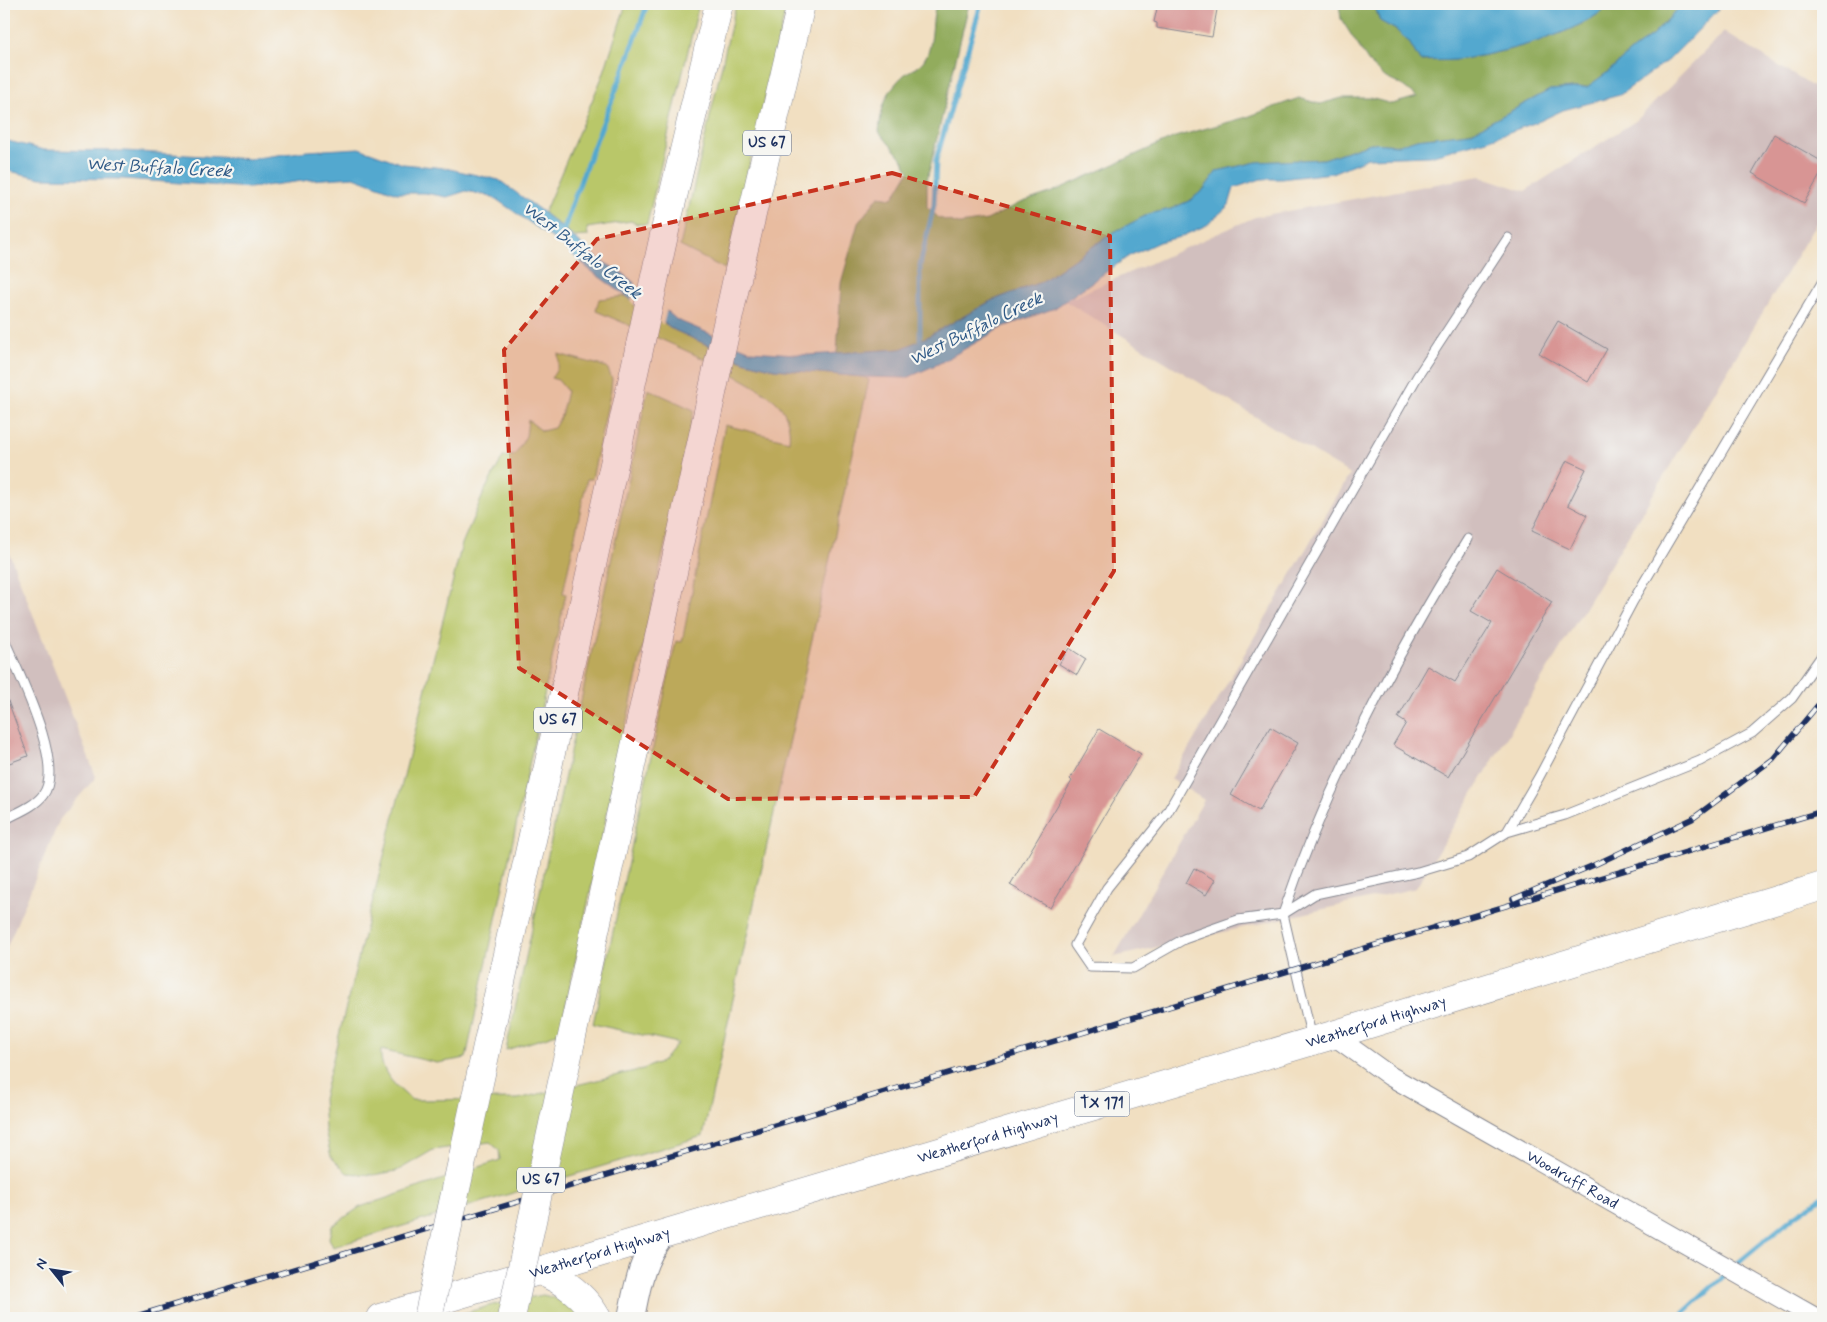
<svg xmlns="http://www.w3.org/2000/svg" width="1827" height="1322" viewBox="0 0 1827 1322" font-family="Mynerve,sans-serif">
  <rect width="100%" height="100%" fill="#f6f6f2"/>
  <filter id="ink" filterUnits="userSpaceOnUse"><feTurbulence type="fractalNoise" baseFrequency=".02" numOctaves="2"/><feDisplacementMap in="SourceGraphic" scale="10" xChannelSelector="R" yChannelSelector="G"/><feConvolveMatrix kernelMatrix="1 2 1 2 8 2 1 2 1" color-interpolation-filters="sRGB"/></filter>
  <filter id="wash" filterUnits="userSpaceOnUse"><feTurbulence type="fractalNoise" baseFrequency=".0096" numOctaves="4" result="noise"/><feDisplacementMap in="SourceGraphic" scale="20" xChannelSelector="R" yChannelSelector="G"/><feGaussianBlur stdDeviation="1.12" result="paint"/><feColorMatrix in="noise" values="0 0 0 0 0 0 0 0 0 0 0 0 0 0 0 0 0 1.4 0 .05"/><feComposite in="paint" operator="in"/></filter>
  <g filter="url(#wash)">
    <rect width="100%" height="100%" fill="#f1dfc1"/>
    <path fill="#d1bfbe" d="M1724,32L1823,93V212L1416,888L1114,957L1204,800L1171,779L1350,474L1065,301L1255,217L1480,176L1525,191L1637,120Z
      M4,545H6L96,777L60,819L4,954Z"/>
    <path fill="#b9c769" stroke="#6a7b64" d="M626,4H699L647,224H637L631,221L587,228L588,236L575,237L544,213L603,75Z
      M736,4H787L725,269L680,246Z
      M627,296L674,330L743,361L775,369L863,377L869,380L703,1136L333,1247L329,1238L332,1226L360,1207L500,1160L499,1150L490,1142L433,1150L397,1171L373,1175L347,1173L331,1157L325,1129L323,1099L462,544L485,490L503,457L515,455L526,436L528,420L542,431L554,428L561,416L567,391L558,380L551,378C557,371 560,363 558,354L607,367L612,379L611,390L592,479H587L563,593L566,594L466,1058L437,1063L381,1050C379,1072 396,1087 412,1100L518,1099L643,1069L663,1061L678,1043L593,1024L676,641L682,642L725,425L789,441C791,426 786,410 774,400C759,387 739,378 722,368C680,347 638,329 596,311L599,299Z
      M648,389L694,410L560,1033L506,1050Z
      M543,1295C560,1299 575,1305 586,1318H447L496,1304Z"/>
    <path fill="#92ac5d" stroke="#566e5e" d="M939,4H969L927,180V207L939,218L959,224L987,220L1020,203L1050,193L1175,137L1247,117L1299,98L1320,104L1342,98H1370L1392,104L1417,97L1403,86L1386,78L1370,64L1341,19L1339,4H1374L1380,21L1396,30L1409,42L1420,61C1432,60 1444,61 1455,60C1496,55 1582,34 1610,4H1683L1653,35L1632,50L1608,72L1587,87L1550,90L1470,133L1417,139L1398,145L1371,143L1324,159L1257,162L1217,171L1204,189L1191,200L1171,209L1149,214L1114,232L1041,282L991,301L927,337L901,349L837,353L841,283L858,223L879,196L893,198L909,171L903,160L879,132C881,107 886,91 905,74C911,70 920,66 924,60C934,46 931,25 935,8Z"/>
    <path fill="#53a8cf" stroke="#376c96" d="M1374,4H1610C1582,34 1496,55 1455,60C1444,61 1432,60 1420,61L1409,42L1396,30L1380,21Z
      M1683,4H1724L1672,57L1620,95L1563,110L1540,121L1487,140L1430,156L1368,158L1332,173L1281,179H1261L1234,188L1229,205L1207,225L1180,237L1159,242L1129,256L1055,308L1003,327L940,363L907,378L863,377L775,369L743,361L674,330L591,271L562,245L493,197L466,191L447,197L425,193H397L354,177L310,180L250,188L123,179L41,178L4,170V140L44,150L125,151L249,159L307,151L359,148L403,164L445,168L499,180L544,213L600,260L624,274L677,320L751,351L809,355L901,349L927,337L991,301L1041,282L1114,232L1149,214L1171,209L1191,200L1204,189L1217,171L1257,162L1324,159L1371,143L1398,145L1417,139L1470,133L1550,90L1587,87L1608,72L1632,50L1653,35Z"/>
    <path fill="#f1dfc1" d="M635,281L667,308L663,325L631,302Z"/>
    <g fill="none" stroke-linecap="round" stroke-linejoin="round">
      <path stroke="#53a8cf" stroke-width="5" d="M563,232C587,154 623,81 647,4
        M920,345V265L934,205L936,160L981,4
        M1733,1267L1796,1215L1823,1197
        M1678,1318L1727,1273"/>
    </g>
    <g id="blocks">
      <path fill="#d89594" d="M1158,4H1218L1212,37L1157,28V23L1154,22Z
        M1774,134L1823,162V170L1804,203L1752,173Z
        M1558,321L1607,349L1588,382L1539,353Z
        M1567,460L1586,469L1568,505L1587,515L1570,549L1532,531Z
        M1497,568L1552,602L1448,777L1393,745L1406,723L1398,718L1428,666L1455,682L1492,623L1471,611Z
        M1069,648L1086,659L1077,675L1059,664Z
        M5,693L28,756L4,765V694Z
        M1270,727L1298,743L1259,811L1231,795Z
        M1099,729L1141,754L1050,908L1010,885L1072,781L1070,779Z
        M1194,868L1215,880L1206,895L1186,883Z"/>
    </g>
  </g>
  <g filter="url(#ink)">
    <use href="#blocks" fill-opacity="0" stroke="#868790" stroke-width="1"/>
    <g fill="none" stroke-linecap="round" stroke-linejoin="round">
      <g stroke="#868790" stroke-width="11">
        <path id="service" d="M4,639C17,671 66,765 43,795C34,807 16,813 4,820
          M1507,832L1565,815L1700,761L1752,733L1792,698L1823,654
          M1283,914L1315,894L1418,872L1468,857L1507,832L1539,777L1633,601L1823,281
          M1283,914C1328,782 1395,657 1468,539
          M1312,1039L1283,914L1238,920L1184,939L1133,968L1090,967L1075,945L1107,888L1167,813L1417,377L1508,238"/>
      </g>
      <g stroke="#868790" stroke-width="21">
        <g id="minor">
          <path id="s1" d="M1333,1035L1390,1076L1816,1318"/>
        </g>
      </g>
      <g stroke="#868790" stroke-width="28">
        <path id="secondary" d="M631,1318C637,1288 641,1260 661,1235"/>
      </g>
      <g stroke="#868790" stroke-width="29">
        <g id="primary">
          <path d="M540,1271C565,1281 584,1295 597,1318"/>
          <path id="s2" d="M380,1318L1333,1035L1823,886"/>
        </g>
      </g>
      <g stroke="#868790" stroke-width="29">
        <path id="motorway" d="M571,1041L736,283L801,4
          M482,1069L666,226L719,4"/>
      </g>
      <use href="#service" stroke="#fff" stroke-width="9"/>
      <use href="#minor" stroke="#fff" stroke-width="19"/>
      <use href="#secondary" stroke="#fff" stroke-width="26"/>
      <use href="#primary" stroke="#fff" stroke-width="28"/>
      <use href="#motorway" stroke="#fff" stroke-width="28"/>
      <g stroke="#1b2f5e" stroke-width="5.5">
        <path id="rail" d="M1513,899L1594,865L1692,819L1773,759L1823,699
          M130,1318L1823,811"/>
      </g>
      <use href="#rail" stroke="#f6f6f2" stroke-width="4" stroke-dasharray="11" stroke-linecap="butt"/>
      <g stroke="#868790" stroke-width="29" stroke-linecap="butt">
        <path id="motorway-bridge" d="M428,1318L482,1069
          M511,1318L571,1041"/>
      </g>
      <use href="#motorway-bridge" stroke="#fff" stroke-width="28"/>
    </g>
  </g>
  <path fill="#c8321e" fill-opacity="0.2" stroke="#c8321e" stroke-width="4" stroke-dasharray="10 6" stroke-linejoin="round" d="M892,173L1110,236L1114,571L974,797L728,799L519,668L504,350L597,239Z"/>
  <g text-anchor="middle" dominant-baseline="central" stroke-width="4.5" stroke-linejoin="round" paint-order="stroke">
    <g fill="#f6f6f2" stroke="#5d6b8a" stroke-width="1">
      <rect x="743" y="130.5" width="48" height="25" rx="4"/>
      <rect x="534" y="707.5" width="48" height="25" rx="4"/>
      <rect x="1074.5" y="1091.5" width="55" height="25" rx="4"/>
      <rect x="517" y="1167.5" width="48" height="25" rx="4"/>
    </g>
    <g font-size="15" font-weight="bold" fill="#1b2f5e">
      <text x="767" y="143">US 67</text>
      <text x="558" y="720">US 67</text>
      <text x="1102" y="1104">TX 171</text>
      <text x="541" y="1180">US 67</text>
    </g>
    <g font-size="16" fill="#1b2f5e" stroke="#f6f6f2">
      <text stroke="none"><textPath href="#s2" startOffset="1039">Weatherford Highway</textPath></text>
      <text stroke="none"><textPath href="#s2" startOffset="634">Weatherford Highway</textPath></text>
      <text stroke="none"><textPath href="#s1" startOffset="280">Woodruff Road</textPath></text>
      <text stroke="none"><textPath href="#s2" startOffset="229">Weatherford Highway</textPath></text>
    </g>
    <g font-size="18" font-style="italic" fill="#2f5986" stroke="#f6f6f2">
      <text transform="translate(159 168) rotate(3)">West Buffalo Creek</text>
      <text transform="translate(582 251) rotate(38)">West Buffalo Creek</text>
      <text transform="translate(976 329) rotate(-26)">West Buffalo Creek</text>
    </g>
  </g>
  <rect width="1827" height="1322" fill="none" stroke="#f6f6f2" stroke-width="20"/>
  <g transform="translate(52 1270) rotate(300)" stroke="#f6f6f2" stroke-width="4" paint-order="stroke">
  <path d="M0-4L9 19L0 12L-9 19Z" fill="#1b2f5e"/>
  <text y="-8" font-size="14" font-weight="bold" text-anchor="middle" fill="#1b2f5e">N</text>
  </g>
</svg>
